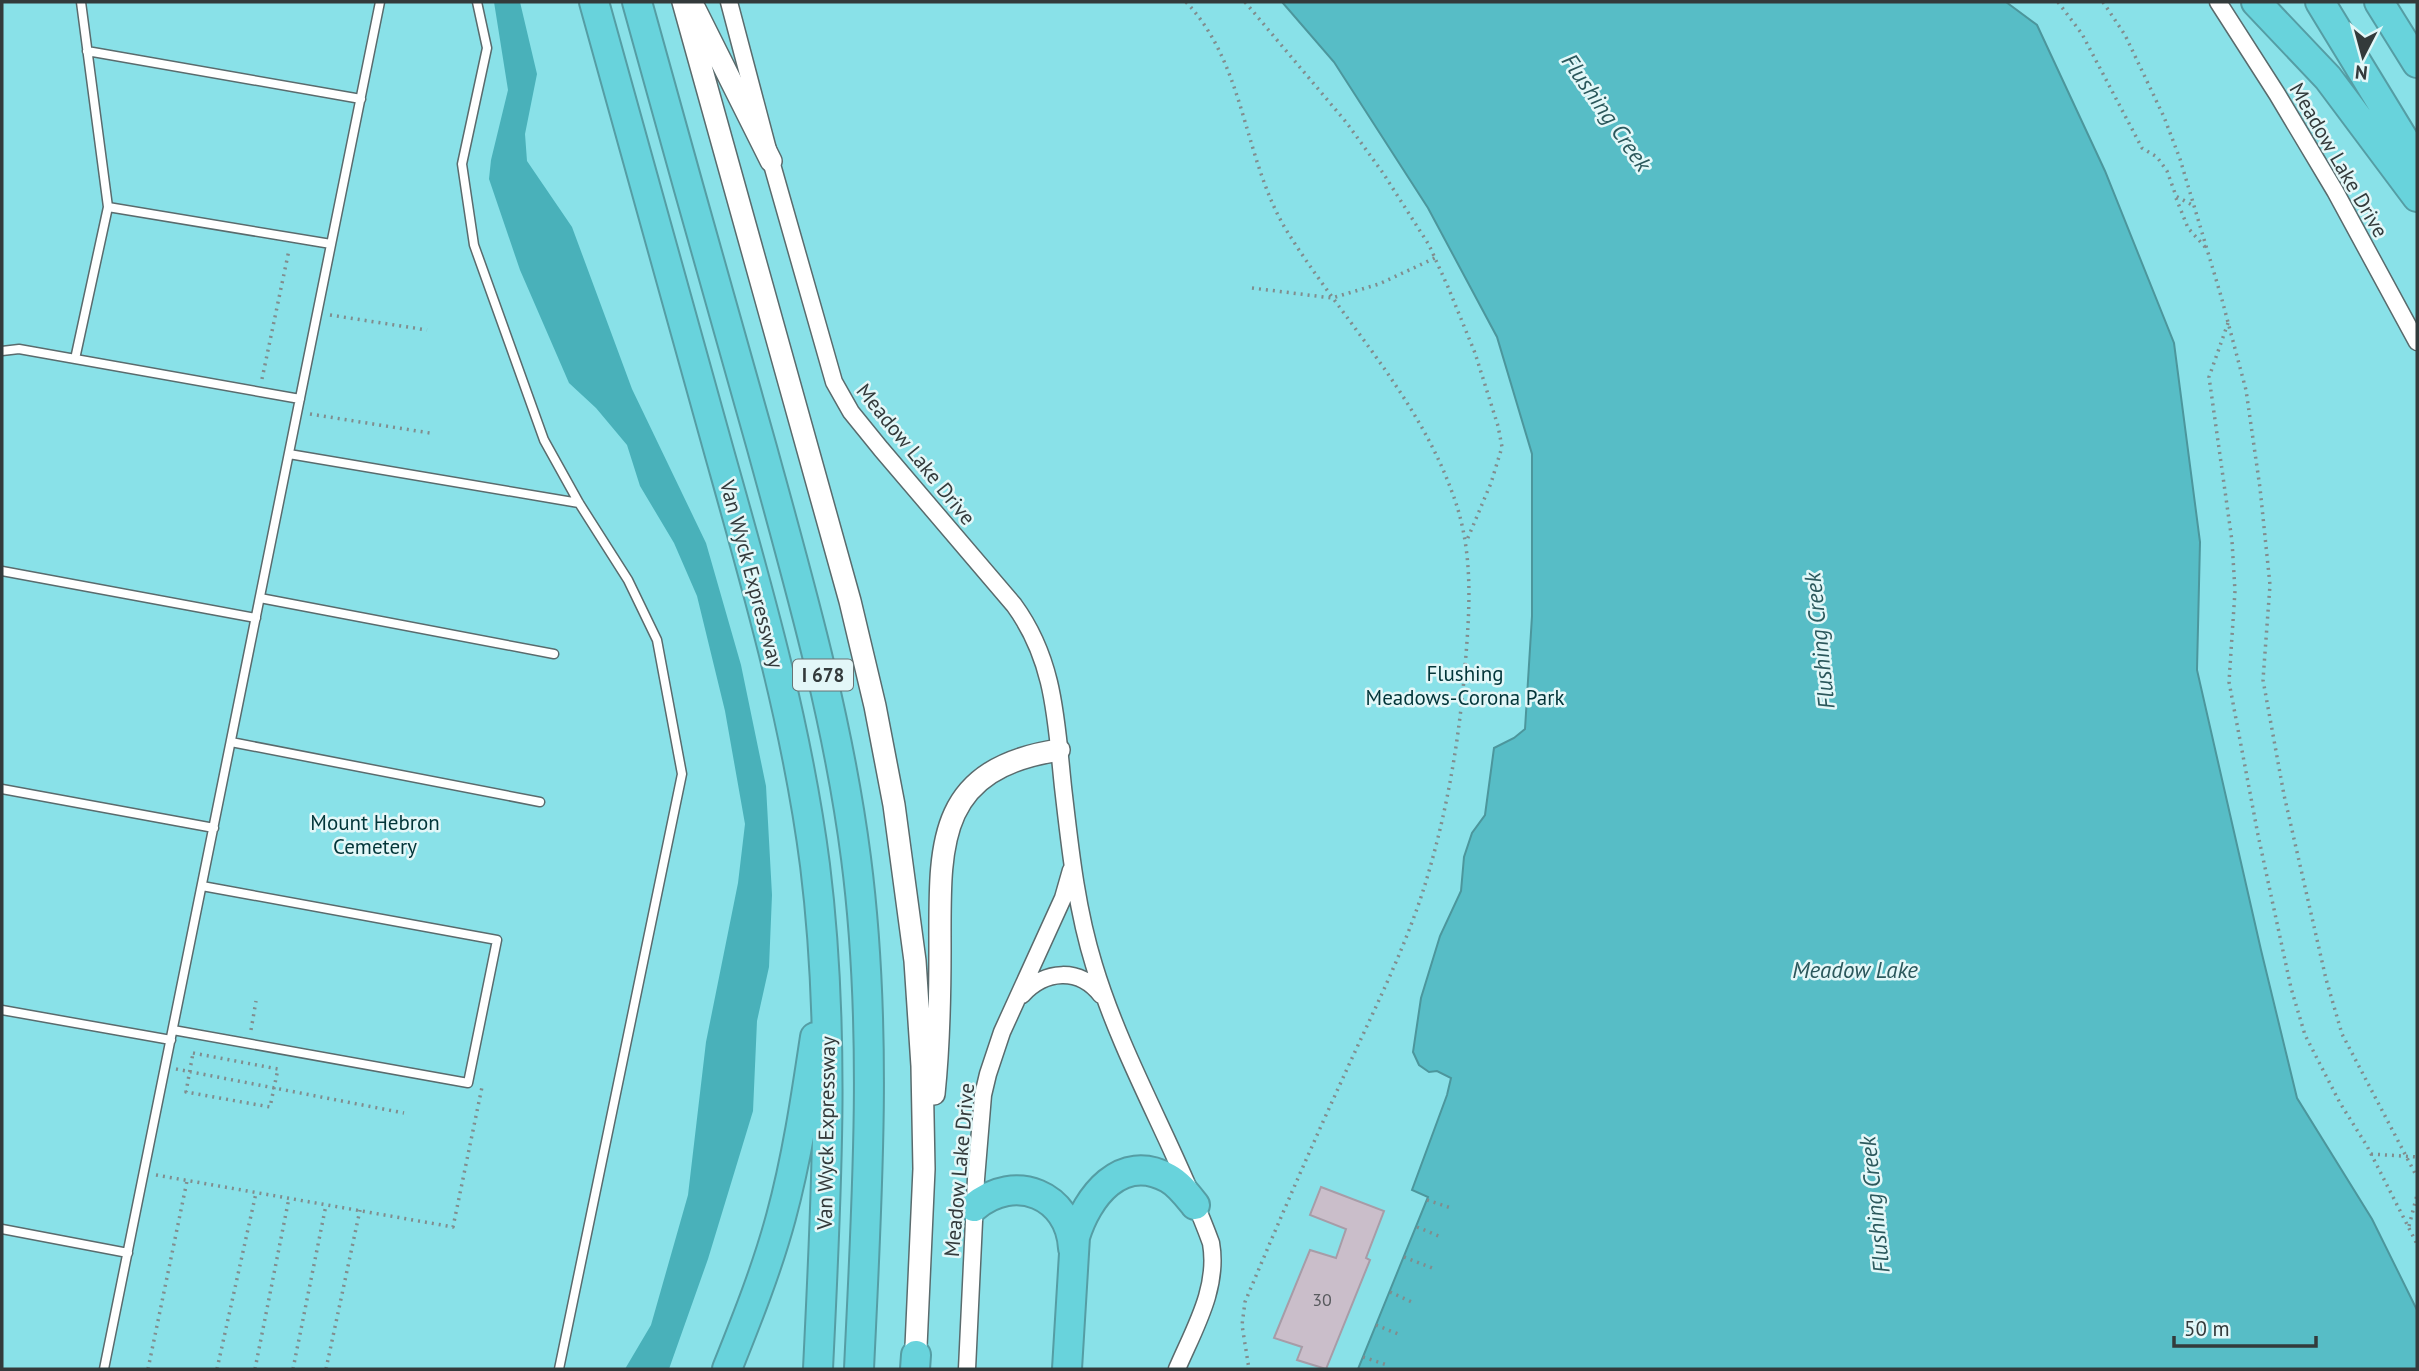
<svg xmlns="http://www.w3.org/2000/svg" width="2419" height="1371" viewBox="0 0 2419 1371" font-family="'PT Sans',sans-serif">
  <rect width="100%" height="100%" fill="#d6e9eb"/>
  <path fill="#89e1e8" d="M2,2H2417V1369H2Z"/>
  <path fill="#49b1ba" d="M494,2H520L537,74L525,134L527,161L572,227L632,389L706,543L741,665L766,786L772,895L769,967L757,1021L753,1111L708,1259L669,1369H625L651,1325L688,1195L706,1042L738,883L745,824L725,711L697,596L674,543L640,486L627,445L596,408L569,383L520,270L489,179L491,160L508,90Z"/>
  <path fill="#57bdc6" stroke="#4c969c" stroke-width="2" d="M1282,2H2006L2037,25L2105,171L2174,343L2200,542L2197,670L2261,950L2297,1098L2372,1219L2417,1310V1369H1358L1428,1197L1412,1190L1447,1095L1451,1078L1437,1071L1429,1072L1419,1065L1413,1052L1421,998L1440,936L1461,891L1464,857L1472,833L1485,815L1494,748L1514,738L1525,729L1532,616V454L1497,337L1428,208L1334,62Z"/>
  <path fill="#cabeca" stroke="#a79ca7" stroke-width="2" d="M1321,1187L1384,1211L1366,1258L1370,1260L1326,1369L1297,1360L1302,1347L1274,1338L1310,1250L1336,1258L1346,1229L1310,1215Z"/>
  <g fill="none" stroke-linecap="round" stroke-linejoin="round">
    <g stroke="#5a6b6d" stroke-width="11">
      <path id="lane" d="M81,2L108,207
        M477,2L487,48L462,164L474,245L544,440L579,503L628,580L657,640L682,774L559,1369
        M87,51L361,99
        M2,351L19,349L300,399
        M75,359L108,207L331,244
        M289,454L579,503
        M2,571L256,618
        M260,598L554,654
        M231,742L540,802
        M2,789L214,828
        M2,1010L171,1040
        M173,1030L468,1083L497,940L202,886
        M2,1229L128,1253
        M104,1369L380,2"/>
    </g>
    <g stroke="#5a6b6d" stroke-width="19">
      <path id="street" d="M729,2L771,161L834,382L851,412L881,449L1014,605C1055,661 1056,721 1063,787C1070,847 1076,907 1094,965C1123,1061 1177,1149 1211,1243C1219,1288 1194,1329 1177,1369
        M2218,2L2277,94L2335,191L2417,342
        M1022,995C1045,970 1079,967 1101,995
        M967,1369L976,1179L983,1095L988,1074L1002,1032L1063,898L1071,870"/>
    </g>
    <g stroke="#5a6b6d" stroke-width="24">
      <path id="secondary" d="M683,2L850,601L875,706L894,805L915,961L922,1066L924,1169L915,1369
        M695,9L771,161
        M934,1094C939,1046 940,998 940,950C940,846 934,769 1059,750"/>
    </g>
    <g stroke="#559da4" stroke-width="32">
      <path id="highway" d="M594,2C636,153 678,304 720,455C758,590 797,725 815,865C836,1033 826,1201 818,1369
        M637,2C678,151 720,299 762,448C799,583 838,718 856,858C878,1028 867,1198 859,1369
        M2256,2L2328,78L2417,197
        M2320,2L2417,161
        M2379,2L2417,63
        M974,1207C1015,1172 1070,1195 1073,1248
        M727,1369C747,1319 767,1269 781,1217C797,1158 806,1097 815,1037
        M915,1369L916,1355
        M1067,1369L1075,1237C1087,1197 1121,1152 1168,1178C1179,1184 1187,1195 1195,1205"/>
    </g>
    <path stroke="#808d8e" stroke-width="3.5" stroke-dasharray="2 5" stroke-linecap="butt" d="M1186,2C1245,64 1243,156 1285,228C1339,316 1416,393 1452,492C1474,549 1470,607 1465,667C1459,743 1446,818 1423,891C1402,956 1370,1018 1342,1080C1308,1154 1276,1228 1245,1302L1242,1325L1249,1369
      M1245,2L1346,122L1383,173L1429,245L1448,287L1475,353L1498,426L1502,447L1491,483L1467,540
      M2058,2L2082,34L2142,148L2157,157L2167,171L2176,196L2192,205
      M2103,2L2125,35L2164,117L2180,159L2221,296L2246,390L2260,488L2270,585L2263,680L2284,795L2326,979L2342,1034L2417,1177
      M2176,198L2188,228L2205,247
      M1252,288L1332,298L1379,284L1435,258
      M330,315L427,330
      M2228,323L2209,377L2232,541L2235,591L2229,682L2258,835L2291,988L2305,1035L2340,1103L2367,1146L2417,1244
      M262,379L289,250
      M310,414L430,433
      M251,1030L256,1001
      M193,1053L278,1069L270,1107L186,1092Z
      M176,1069L404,1113
      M2371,1154L2417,1157
      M156,1175L453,1227L482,1087
      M1427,1200L1451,1208
      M2409,1226L2417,1195
      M1417,1227L1441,1237
      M1404,1257L1432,1268
      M1390,1292L1414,1303
      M1376,1325L1398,1334
      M1363,1357L1387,1365
      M148,1369L187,1181
      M217,1369L256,1193
      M255,1369L289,1198
      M293,1369L326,1205
      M326,1369L360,1210"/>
    <use href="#lane" stroke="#fff" stroke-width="8"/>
    <use href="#street" stroke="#fff" stroke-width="16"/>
    <use href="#secondary" stroke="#fff" stroke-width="21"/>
    <use href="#highway" stroke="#68d3dc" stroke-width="28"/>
  </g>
  <g text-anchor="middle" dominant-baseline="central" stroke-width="5" stroke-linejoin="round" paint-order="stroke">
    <g font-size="18" fill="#595b5f">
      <text x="1322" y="1299">30</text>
    </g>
    <rect fill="#e3f7f8" stroke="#687374" stroke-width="2" x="793" y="659.5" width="60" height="31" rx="5"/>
    <g font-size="19" font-weight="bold" fill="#333a3b">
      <text x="823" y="675">I 678</text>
    </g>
    <g font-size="21" fill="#333a3b" stroke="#e3f7f8">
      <text transform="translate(2339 160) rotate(60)">Meadow Lake Drive</text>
      <text transform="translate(916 454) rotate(51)">Meadow Lake Drive</text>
      <text transform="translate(752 574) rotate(75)">Van Wyck Expressway</text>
      <text transform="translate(826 1133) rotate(-89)">Van Wyck Expressway</text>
      <text transform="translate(959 1170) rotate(-85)">Meadow Lake Drive</text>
    </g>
    <g font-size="21" fill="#023539" stroke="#e3f7f8">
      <text x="1465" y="673">Flushing<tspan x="1465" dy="24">Meadows-Corona Park</tspan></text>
      <text x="375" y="822">Mount Hebron<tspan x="375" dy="24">Cemetery</tspan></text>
    </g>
    <g font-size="23" font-style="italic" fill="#2b585c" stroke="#e3f7f8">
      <text transform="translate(1607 112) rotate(55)">Flushing Creek</text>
      <text transform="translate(1819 641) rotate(-96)">Flushing Creek</text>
      <text x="1855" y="969">Meadow Lake</text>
      <text transform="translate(1874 1205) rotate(-96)">Flushing Creek</text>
    </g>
  </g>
  <rect width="2419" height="1371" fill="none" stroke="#333a3b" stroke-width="7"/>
  <g transform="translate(2363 56) rotate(186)" stroke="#e3f7f8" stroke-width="5" paint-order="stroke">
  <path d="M0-5L12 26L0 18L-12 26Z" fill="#333a3b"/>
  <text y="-10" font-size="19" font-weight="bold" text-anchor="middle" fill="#333a3b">N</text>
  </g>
  <path d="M2174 1336v10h142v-10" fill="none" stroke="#333a3b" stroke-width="3.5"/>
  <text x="2184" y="1336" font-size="21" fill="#333a3b" stroke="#e3f7f8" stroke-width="5" paint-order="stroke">50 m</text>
</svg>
